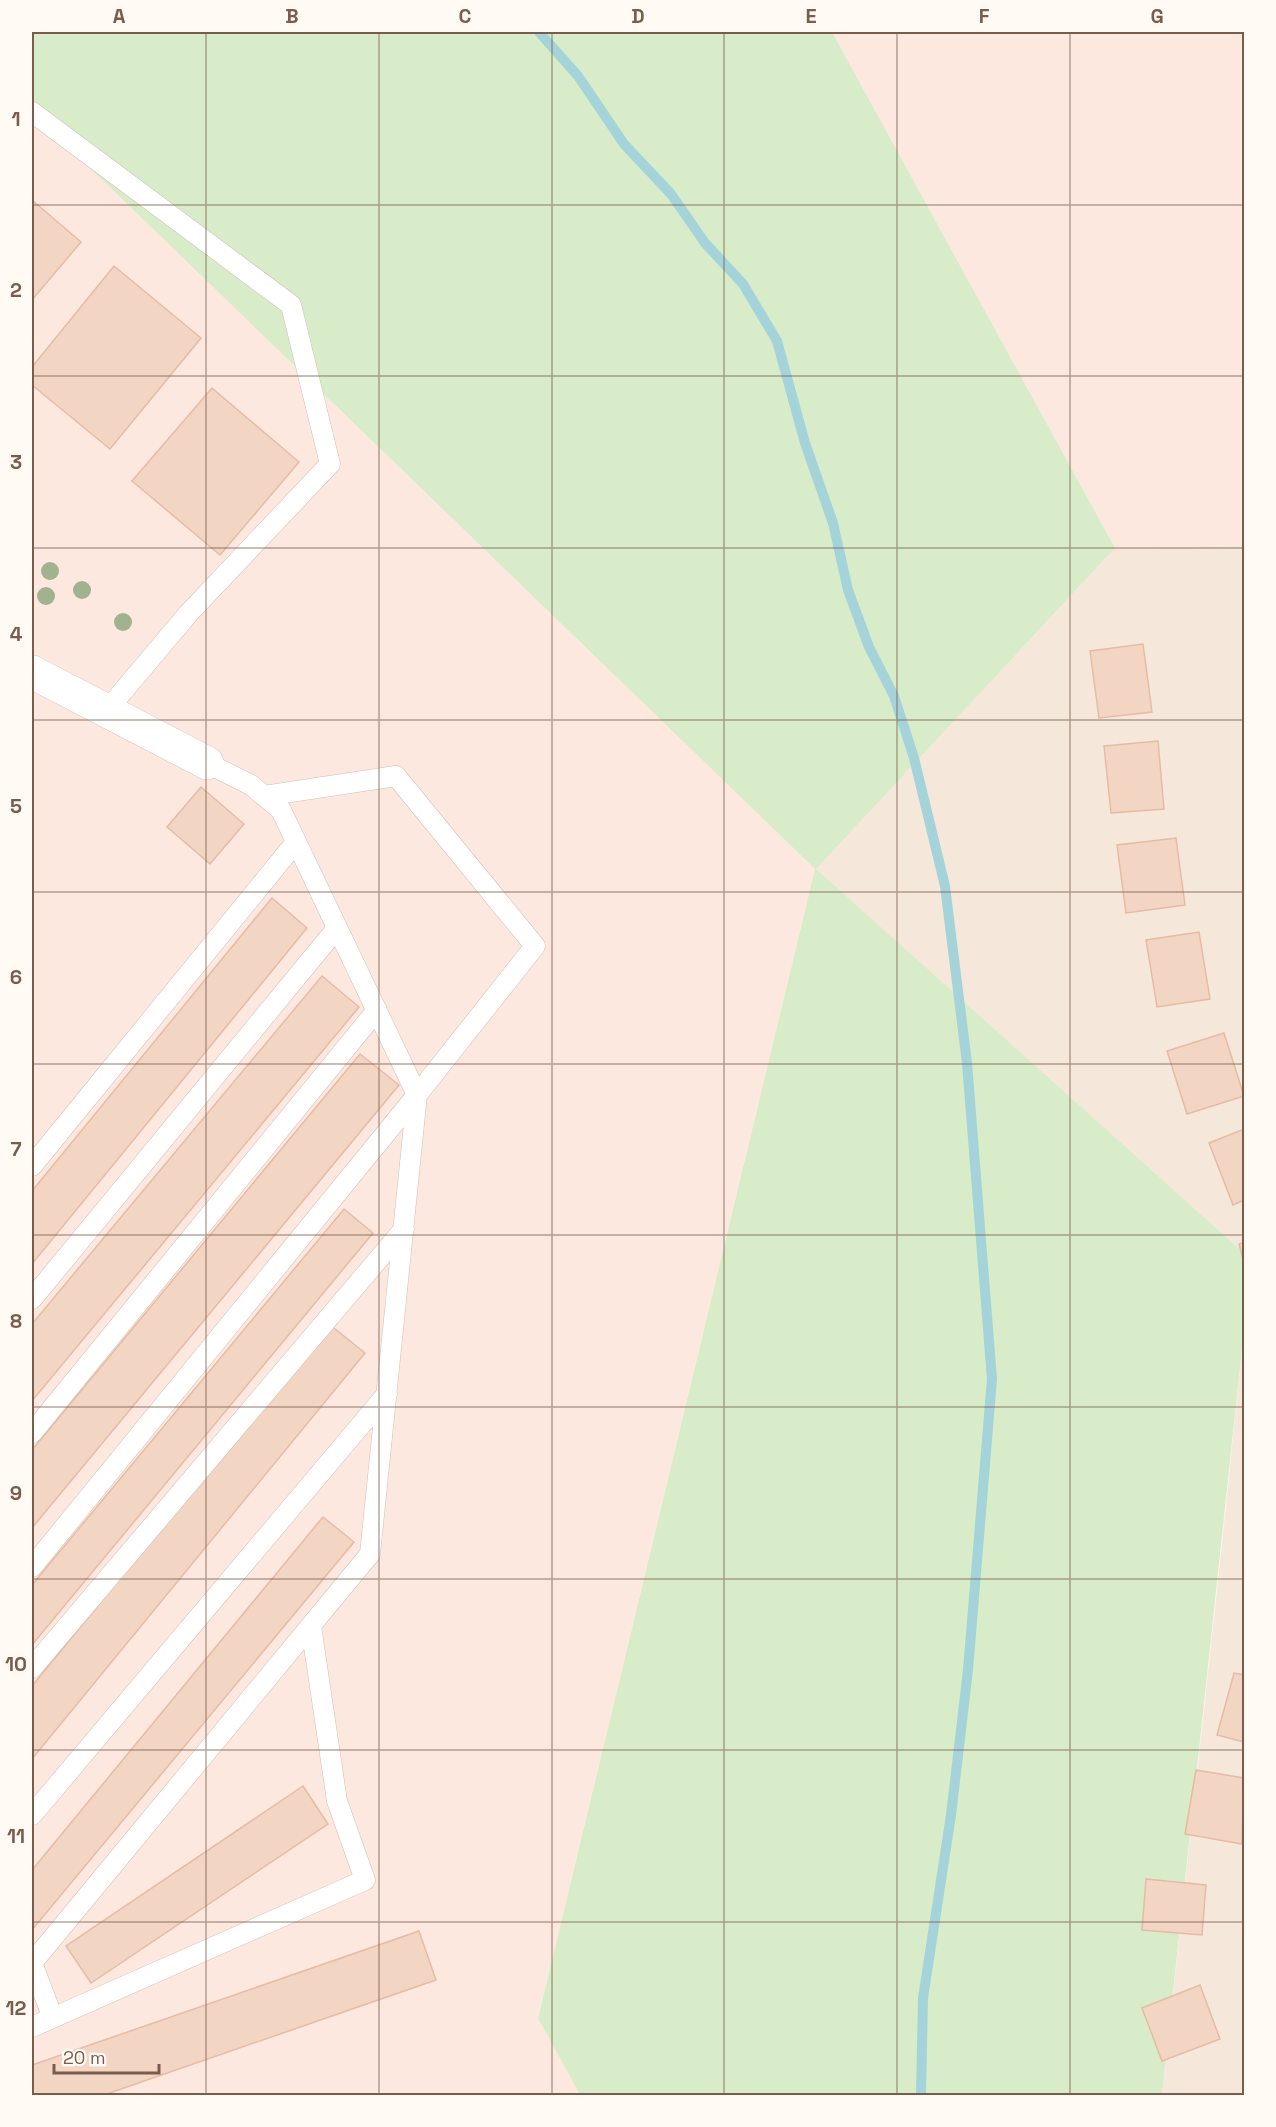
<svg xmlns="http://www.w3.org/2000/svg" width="1276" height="2127" viewBox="0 0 1276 2127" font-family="'Space Grotesk',sans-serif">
  <rect width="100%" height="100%" fill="#fdf6ec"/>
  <path fill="#f5e8da" d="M1244,545V1253L815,869L1115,548Z
    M1244,1330V2095L1162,2096L1222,1544Z"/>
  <path fill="#fde8e0" d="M832,32H1244V545L1115,548Z
    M32,112L815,869L538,2017L580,2095H32Z"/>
  <path fill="#d8ecc9" d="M32,32H832L1115,548L816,869L1244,1253V1330L1162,2095H580L538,2018L815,869L32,112Z"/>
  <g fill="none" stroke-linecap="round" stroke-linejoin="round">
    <path stroke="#a5d3da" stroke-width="10" d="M539,32L578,76L624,144L671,194L705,243L743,284L777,341L805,443L833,523L848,590L869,647L894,696L914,758L945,886L967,1063L992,1379L968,1670L951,1815L923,1998L921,2096"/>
  </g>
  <path fill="#f3d5c3" stroke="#e6bba3" stroke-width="1.5" d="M32,200L81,242L32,300Z
    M114,266L201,338L110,449L32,385V367Z
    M212,388L299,462L220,555L132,481Z
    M1143,644L1152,712L1099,718L1090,651Z
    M1158,741L1164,809L1111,813L1104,746Z
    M201,787L244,824L210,864L167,827Z
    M1176,838L1185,905L1126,913L1117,845Z
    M272,898L307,928L32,1264V1191Z
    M1199,932L1210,999L1157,1007L1146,940Z
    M322,976L359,1007L32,1401V1324Z
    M1224,1033L1244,1096L1187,1114L1167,1051Z
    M360,1054L399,1085L32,1528V1450Z
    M1244,1129V1200L1233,1205L1209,1143Z
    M344,1209L373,1233L32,1645V1585Z
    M1244,1242V1263L1239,1244Z
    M329,1324L365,1353L32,1759V1686Z
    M323,1517L354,1542L32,1930V1870Z
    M1234,1673L1244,1675V1742L1217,1735Z
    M1196,1770L1244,1778L1242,1844L1185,1834Z
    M303,1786L328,1824L91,1983L66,1946Z
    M1146,1879L1206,1885L1202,1935L1142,1930Z
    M419,1931L436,1980L101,2096H32V2065Z
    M1200,1985L1220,2039L1162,2061L1142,2008Z"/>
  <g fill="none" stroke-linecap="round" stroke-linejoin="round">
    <g stroke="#d1beb0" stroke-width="21">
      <path id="lane" d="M32,112L291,305L330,464L188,614L108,709
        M32,1166L296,842
        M32,1299L337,928
        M32,1433L377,1010
        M32,1567L417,1095L281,810L251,785L207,763
        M32,1668L404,1229
        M32,1815L387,1394
        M32,1963L370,1554L417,1095L535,946L396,776L264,796
        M32,1963L53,2018
        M32,2027L365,1880L337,1801L311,1626"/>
    </g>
    <g stroke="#d1beb0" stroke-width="34">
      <path id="street" d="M32,672L207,763"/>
    </g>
    <use href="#lane" stroke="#fff" stroke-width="20"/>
    <use href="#street" stroke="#fff" stroke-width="33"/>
  </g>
  <g fill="#a0b28e">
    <circle cx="50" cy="571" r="9"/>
    <circle cx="82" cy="590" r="9"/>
    <circle cx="46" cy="596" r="9"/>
    <circle cx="123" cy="622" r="9"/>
  </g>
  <path fill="none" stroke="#7a5c4d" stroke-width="1.5" stroke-opacity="0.55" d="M206,32V2096M379,32V2096M552,32V2096M724,32V2096M897,32V2096M1070,32V2096M32,205H1244M32,376H1244M32,548H1244M32,720H1244M32,892H1244M32,1064H1244M32,1235H1244M32,1407H1244M32,1579H1244M32,1750H1244M32,1922H1244"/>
  <rect width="1276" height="2127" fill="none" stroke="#fffaf3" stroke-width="66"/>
  <path d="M54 2064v9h105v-9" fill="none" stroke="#7a5c4d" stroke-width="3"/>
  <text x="63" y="2064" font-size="18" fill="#7a5c4d" stroke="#fffaf3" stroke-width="4.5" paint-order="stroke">20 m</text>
  <rect x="33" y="33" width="1210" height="2061" fill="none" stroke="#7a5c4d" stroke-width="2"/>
  <g font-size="20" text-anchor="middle" font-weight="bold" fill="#7a5c4d">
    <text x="119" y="23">A</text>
    <text x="292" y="23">B</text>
    <text x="465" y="23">C</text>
    <text x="638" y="23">D</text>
    <text x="811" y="23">E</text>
    <text x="984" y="23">F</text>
    <text x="1157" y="23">G</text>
    <text x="16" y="126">1</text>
    <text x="16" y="297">2</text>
    <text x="16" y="469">3</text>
    <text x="16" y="641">4</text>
    <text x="16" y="813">5</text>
    <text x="16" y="984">6</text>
    <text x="16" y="1156">7</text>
    <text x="16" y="1328">8</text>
    <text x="16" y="1500">9</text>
    <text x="16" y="1671">10</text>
    <text x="16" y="1843">11</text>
    <text x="16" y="2015">12</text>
  </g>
</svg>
